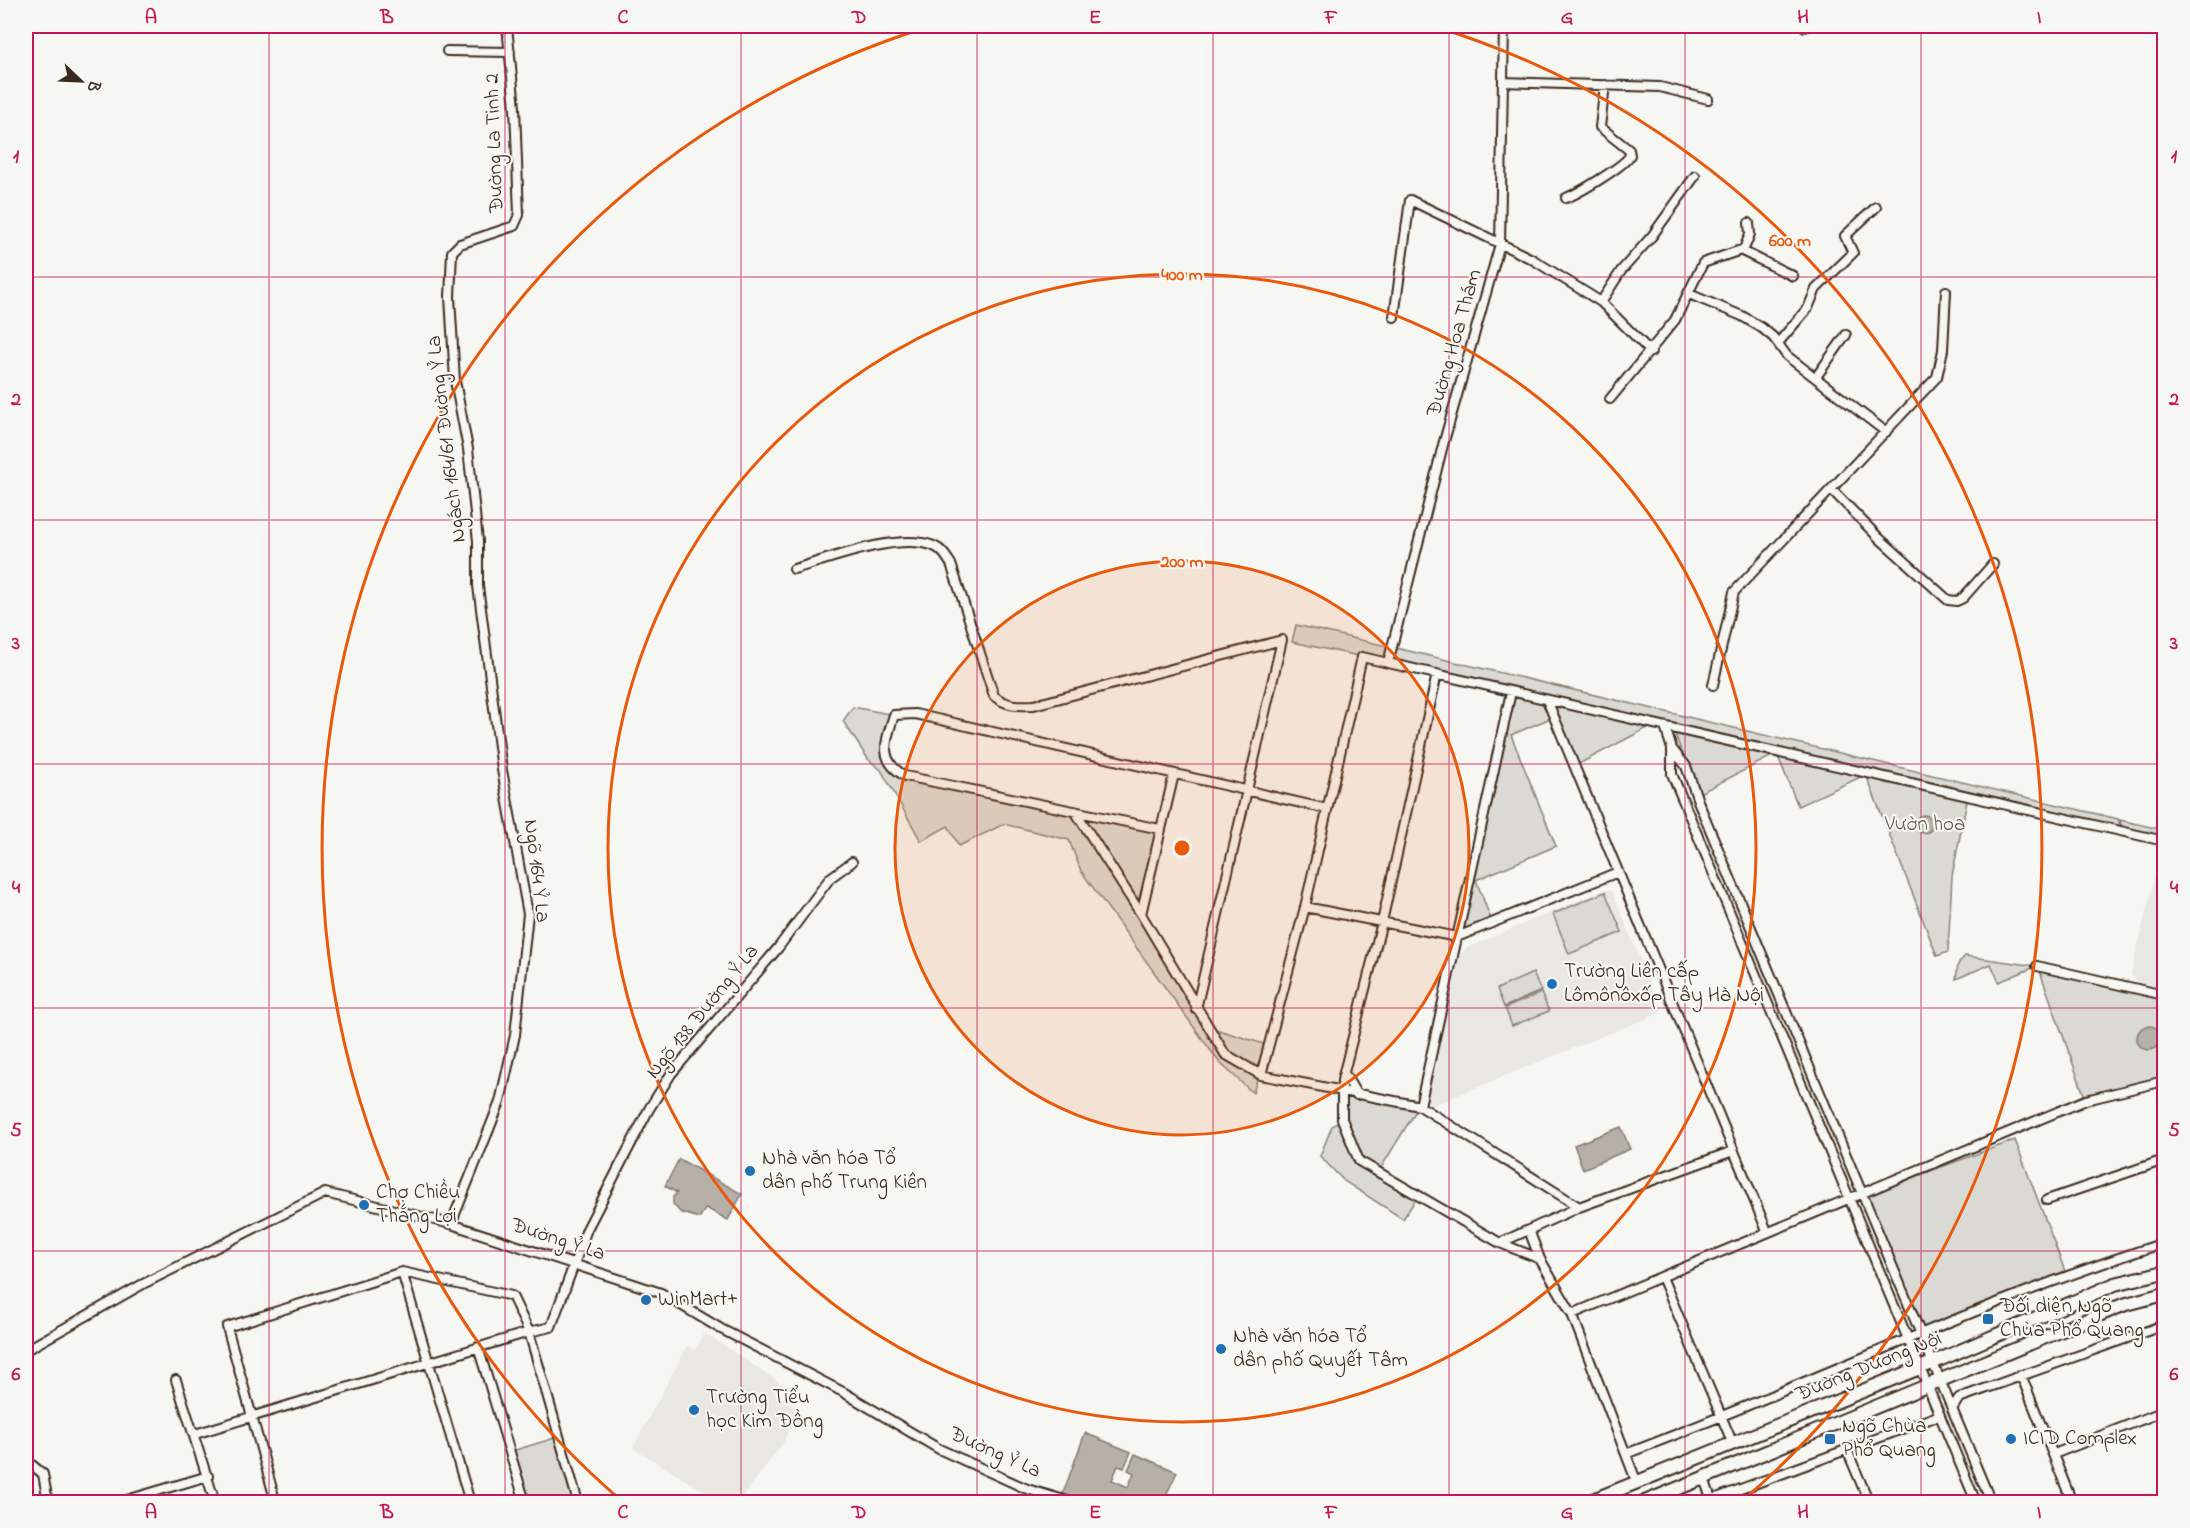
<svg xmlns="http://www.w3.org/2000/svg" width="2190" height="1528" viewBox="0 0 2190 1528" font-family="'Indie Flower',sans-serif">
  <rect width="100%" height="100%" fill="#f6f6f2"/>
  <filter id="ink" filterUnits="userSpaceOnUse"><feTurbulence type="fractalNoise" baseFrequency=".0167" numOctaves="2"/><feDisplacementMap in="SourceGraphic" scale="12" xChannelSelector="R" yChannelSelector="G"/><feConvolveMatrix kernelMatrix="1 2 1 2 8 2 1 2 1" color-interpolation-filters="sRGB"/></filter>
  <g filter="url(#ink)">
    <path fill="#e8e7e2" d="M2164,854V988L2137,982L2131,975L2159,858Z
      M1603,890L1612,891L1662,1012L1431,1106L1428,1098L1460,956L1465,949Z
      M705,1333L783,1385L777,1397L799,1409L783,1443L739,1502H722L633,1448L687,1346L695,1350Z"/>
    <path fill="#dad9d3" stroke="#8a8278" stroke-width="1.5" d="M1296,625L1391,647L1387,662L1292,642Z
      M1392,647L2118,819L2122,832L1968,796L1952,876L1948,952L1937,956L1866,775L1388,662Z
      M1511,692L1546,701L1553,717L1511,735L1556,846L1476,880L1492,922L1458,936Z
      M1549,702L1653,725L1575,766Z
      M853,707L894,715L881,746L890,771L905,779L1073,814L1138,915L1193,1011L1225,1054L1258,1076L1253,1093L1219,1062L1081,871L1069,840L1004,824L959,846L948,826L921,841L881,770L868,759L843,721Z
      M1674,730L1776,754L1696,795Z
      M1777,754L1865,775L1798,806Z
      M1076,812L1159,829L1141,913Z
      M2120,820L2164,830V841L2123,832Z
      M1605,892L1622,932L1569,954L1553,914Z
      M1965,956L2037,966L1999,982L1991,964L1956,979L1958,964Z
      M2038,966L2164,995V1081L2086,1100Z
      M1533,973L1541,991L1504,1007L1497,989Z
      M1541,993L1549,1011L1512,1026L1505,1008Z
      M1209,1027L1267,1045L1260,1073L1226,1053Z
      M1341,1092L1419,1106L1379,1171L1360,1160L1343,1119Z
      M1341,1120L1359,1161L1418,1196L1403,1219L1344,1181L1320,1156L1332,1126Z
      M2015,1140L2065,1271L1923,1330L1865,1195Z
      M558,1437L577,1502H526L512,1451Z"/>
    <path fill="#b6b0a9" stroke="#857a71" stroke-width="1.5" d="M1915 824a9 9 0 1 1 18 0a9 9 0 1 1-18 0Z
      M2137 1038a12 12 0 1 1 24 0a12 12 0 1 1-24 0Z
      M1621,1127L1630,1149L1583,1169L1574,1145Z
      M679,1159L742,1194L728,1220L706,1208L699,1218L680,1212L673,1204V1197L677,1193L665,1186Z
      M1085,1433L1131,1452L1124,1468L1118,1466L1112,1480L1128,1487L1134,1473L1128,1470L1135,1454L1177,1472L1163,1502H1073L1061,1499Z"/>
    <g fill="none" stroke-linecap="round" stroke-linejoin="round">
      <g stroke="#3b2a1e" stroke-width="12">
        <path id="minor" d="M1805,27L1806,26
          M447,51L510,52
          M1503,82L1660,87L1708,99
          M1566,198C1579,193 1626,165 1630,155L1629,150L1600,127L1605,85
          M1742,251L1793,276
          M1689,294L1742,316L1762,328L1773,337L1787,356L1886,432
          M1601,302L1621,271L1652,236L1695,176
          M1394,317L1410,200L1532,259L1601,302L1651,352
          M1778,343L1808,308L1816,289L1853,253L1845,236L1876,207
          M1816,377L1846,335
          M1610,399L1675,320L1703,263L1744,249L1750,234L1749,223
          M1831,489L1879,538L1948,600L1957,601L1963,598L1993,564
          M794,569C830,559 895,533 931,545C941,548 945,555 951,564L994,696C1007,706 1017,706 1034,705L1282,640L1196,1009
          M1388,663L1443,445L1500,244L1504,26
          M1437,674L1382,922L1342,1080V1119L1359,1161L1500,1243L1540,1259L1572,1314L1637,1483
          M1713,685L1734,592L1937,377L1943,350L1946,291
          M1547,700L1767,1231
          M1665,727L1672,749V774L1976,1502
          M1672,749L1686,766L1698,801L1991,1502
          M1174,774L1141,914L1225,1054L1261,1075
          M1075,811L1141,914
          M1160,829L905,776C877,760 886,741 894,715L915,714L1327,809
          M1305,907L1457,937L1618,872
          M2037,966L2164,995
          M1344,1073L1357,1095
          M1420,1106L1511,692
          M1733,1151L1579,1207L1420,1106L1261,1075L1305,907L1362,657L2164,841
          M2047,1200L2164,1160
          M451,1224L500,1102L515,1035L528,914L502,770L478,586V541L468,449L455,381L450,297L452,252L460,244L514,226L519,215L515,108L507,26
          M1529,1230L1540,1259
          M1500,1243L1579,1207
          M402,1272L470,1502
          M1662,1277L1733,1444
          M1572,1314L2086,1100L2164,1081
          M478,1347L525,1502
          M26,1350L143,1284L325,1193L451,1224L661,1293L721,1329L843,1392L939,1449L1027,1489L1071,1502
          M2021,1375L2072,1502
          M176,1380L215,1502
          M1952,1409L1959,1398L2164,1325
          M195,1434L529,1332L551,1327L587,1229L649,1109L671,1074L778,948L830,878L852,862
          M1847,1450L1869,1502
          M1628,1453C1808,1385 1981,1301 2164,1243
          M2054,1454L2164,1411
          M26,1460L43,1474L48,1502
          M1704,1478L1712,1502
          M273,1492L227,1327L402,1272L512,1296L529,1332L578,1502
          M1711,1500L1940,1415
          M120,1502L208,1476"/>
      </g>
      <g stroke="#3b2a1e" stroke-width="16">
        <path id="primary" d="M1588,1502L1932,1363L2115,1284L2164,1272
          M1645,1502L2123,1305L2164,1294"/>
      </g>
      <use href="#minor" stroke="#f6f6f2" stroke-width="8"/>
      <use href="#primary" stroke="#f6f6f2" stroke-width="12"/>
    </g>
  </g>
  <path fill="none" stroke="#c2185b" stroke-width="1.5" stroke-opacity="0.55" d="M269,26V1502M505,26V1502M741,26V1502M977,26V1502M1213,26V1502M1449,26V1502M1685,26V1502M1921,26V1502M26,277H2164M26,520H2164M26,764H2164M26,1008H2164M26,1251H2164"/>
  <circle cx="1182" cy="848" r="287" fill="#e8590c" fill-opacity=".12"/>
  <g fill="none" stroke="#e8590c" stroke-width="3">
    <circle cx="1182" cy="848" r="287"/>
    <circle cx="1182" cy="848" r="574"/>
    <path d="M623 1502A860 860 0 0 1 931 26M1433 26A860 860 0 0 1 1741 1502"/>
  </g>
  <g fill="#1f6fb2" stroke="#f6f6f2" stroke-width="2">
    <circle cx="1552" cy="984" r="6"/>
    <circle cx="750" cy="1171" r="6"/>
    <circle cx="364" cy="1205" r="6"/>
    <circle cx="646" cy="1300" r="6"/>
    <rect x="1982" y="1313" width="12" height="12" rx="3"/>
    <circle cx="1221" cy="1349" r="6"/>
    <circle cx="694" cy="1410" r="6"/>
    <rect x="1824" y="1433" width="12" height="12" rx="3"/>
    <circle cx="2011" cy="1439" r="6"/>
  </g>
  <g text-anchor="middle" dominant-baseline="central" stroke-width="4.5" stroke-linejoin="round" paint-order="stroke">
    <g font-size="21" fill="#3b2a1e" stroke="#f6f6f2">
      <text transform="translate(495 143) rotate(-92)">Đường La Tinh 2</text>
      <text transform="translate(1455 343) rotate(-74)">Đường Hoa Thám</text>
      <text transform="translate(447 439) rotate(-97)">Ngách 164/61 Đường Ỷ La</text>
      <text transform="translate(536 871) rotate(83)">Ngõ 164 Ỷ La</text>
      <text transform="translate(703 1012) rotate(-51)">Ngõ 138 Đường Ỷ La</text>
      <text transform="translate(558 1240) rotate(18)">Đường Ỷ La</text>
      <text transform="translate(1869 1367) rotate(-22)">Đường Dương Nội</text>
      <text transform="translate(995 1453) rotate(24)">Đường Ỷ La</text>
    </g>
    <g font-size="21" fill="#63564b" stroke="#f6f6f2">
      <text x="1925" y="825">Vườn hoa</text>
    </g>
    <g font-size="21" fill="#3b2a1e" stroke="#f6f6f2" text-anchor="start">
      <text x="1564" y="972">Trường Liên cấp<tspan x="1564" dy="24">Lômônôxốp Tây Hà Nội</tspan></text>
      <text x="762" y="1159">Nhà văn hóa Tổ<tspan x="762" dy="24">dân phố Trung Kiên</tspan></text>
      <text x="376" y="1193">Chợ Chiều<tspan x="376" dy="24">Thắng Lợi</tspan></text>
      <text x="658" y="1300">WinMart+</text>
      <text x="2000" y="1307">Đối diện Ngõ<tspan x="2000" dy="24">Chùa Phổ Quang</tspan></text>
      <text x="1233" y="1337">Nhà văn hóa Tổ<tspan x="1233" dy="24">dân phố Quyết Tâm</tspan></text>
      <text x="706" y="1398">Trường Tiểu<tspan x="706" dy="24">học Kim Đồng</tspan></text>
      <text x="1842" y="1427">Ngõ Chùa<tspan x="1842" dy="24">Phổ Quang</tspan></text>
      <text x="2023" y="1439">ICID Complex</text>
    </g>
  </g>
  <circle cx="1182" cy="848" r="9" fill="#e8590c" stroke="#f6f6f2" stroke-width="3"/>
  <g font-size="18" text-anchor="middle" font-weight="bold" fill="#e8590c" stroke="#f6f6f2" stroke-width="4.5" stroke-linejoin="round" paint-order="stroke">
    <text x="1790" y="246">600 m</text>
    <text x="1182" y="280">400 m</text>
    <text x="1182" y="567">200 m</text>
  </g>
  <rect width="2190" height="1528" fill="none" stroke="#f6f6f2" stroke-width="66"/>
  <g transform="translate(81 81) rotate(113)" stroke="#f6f6f2" stroke-width="4.5" paint-order="stroke">
  <path d="M0-4.5L10 22L0 15L-10 22Z" fill="#3b2a1e"/>
  <text y="-9" font-size="16" font-weight="bold" text-anchor="middle" fill="#3b2a1e">B</text>
  </g>
  <rect x="33" y="33" width="2124" height="1462" fill="none" stroke="#c2185b" stroke-width="2"/>
  <g font-size="20" text-anchor="middle" font-weight="bold" fill="#c2185b">
    <text x="151" y="23">A</text>
    <text x="387" y="23">B</text>
    <text x="623" y="23">C</text>
    <text x="859" y="23">D</text>
    <text x="1095" y="23">E</text>
    <text x="1331" y="23">F</text>
    <text x="1567" y="23">G</text>
    <text x="1803" y="23">H</text>
    <text x="2039" y="23">I</text>
    <text x="16" y="162">1</text>
    <text x="2174" y="162">1</text>
    <text x="16" y="405">2</text>
    <text x="2174" y="405">2</text>
    <text x="16" y="649">3</text>
    <text x="2174" y="649">3</text>
    <text x="16" y="893">4</text>
    <text x="2174" y="893">4</text>
    <text x="16" y="1136">5</text>
    <text x="2174" y="1136">5</text>
    <text x="16" y="1380">6</text>
    <text x="2174" y="1380">6</text>
    <text x="151" y="1518">A</text>
    <text x="387" y="1518">B</text>
    <text x="623" y="1518">C</text>
    <text x="859" y="1518">D</text>
    <text x="1095" y="1518">E</text>
    <text x="1331" y="1518">F</text>
    <text x="1567" y="1518">G</text>
    <text x="1803" y="1518">H</text>
    <text x="2039" y="1518">I</text>
  </g>
</svg>
